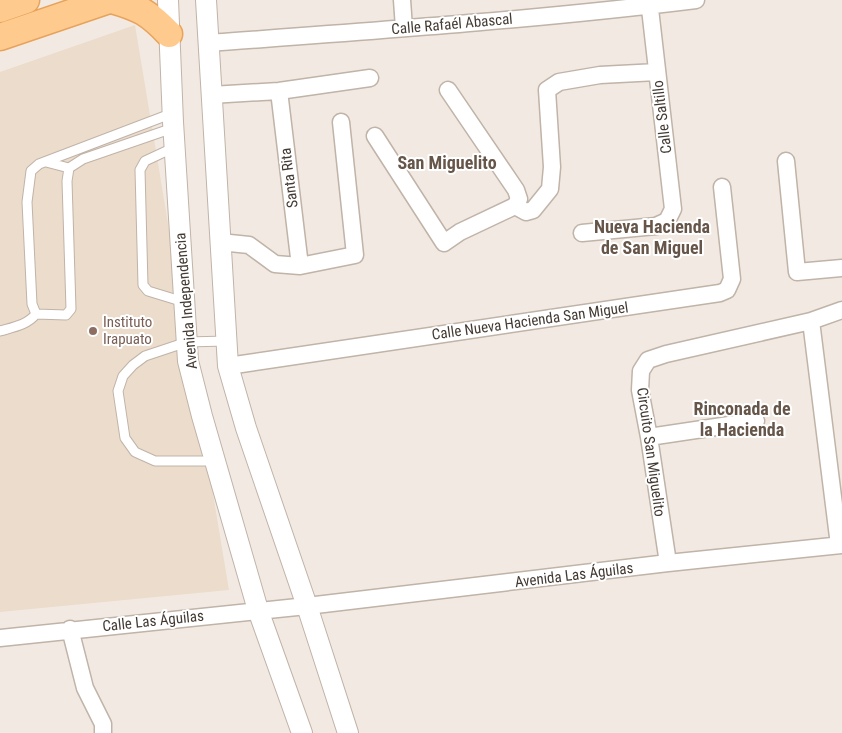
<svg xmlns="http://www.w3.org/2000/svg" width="842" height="733" viewBox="0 0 842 733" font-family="'Roboto Condensed',sans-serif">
  <rect width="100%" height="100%" fill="#f2eae2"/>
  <path fill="#ecdccb" d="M135,25L229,590L0,612V72Z"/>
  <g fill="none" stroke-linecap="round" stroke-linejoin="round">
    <g stroke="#c0b3a8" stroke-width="11">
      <path id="service" d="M173,113L39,164L31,171L27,202L32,304L36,314L66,315L71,309L67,181L69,168L83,159L173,128
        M175,147L145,161L140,170L143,285L148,291L184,302
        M46,162L69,168
        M0,331C14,327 27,325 36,314
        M215,461H155L135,452L125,438L118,391L123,376L133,365L145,356L187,342L226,341"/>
    </g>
    <g stroke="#c0b3a8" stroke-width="19">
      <path id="minor" d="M402,0L404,28
        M209,43C371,31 534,20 696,0
        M279,91L300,266
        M211,95L279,91L370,78
        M375,136L444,243L460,232L515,206L519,199L516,190L448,90
        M786,161L797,272L842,268
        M515,206L526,212L533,210L550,189L552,167L547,90L559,82L600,75L657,72
        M582,233L656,226L667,221L673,209L649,0
        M220,242L249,245L275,264L300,266L355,255L341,122
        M811,321L839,545
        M228,366L720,293L727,290L732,279L722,187
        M649,437L756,421
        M668,563L649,437L640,390L641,371L648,360L666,354L811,321L842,310
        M70,629L85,688L103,724V733
        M0,638L307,606L668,563L842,545"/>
    </g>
    <g stroke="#c0b3a8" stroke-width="22">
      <path id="tertiary" d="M168,0L173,122L188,361L202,416L258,610L302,733
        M206,0L228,366L246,428L307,606L348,733"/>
    </g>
    <g stroke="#e7a35b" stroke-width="29">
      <path id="primary" d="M112,0C140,8 149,13 169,34
        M0,9L26,0
        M0,37L109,0"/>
    </g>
    <use href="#service" stroke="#fff" stroke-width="9"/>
    <use href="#minor" stroke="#fff" stroke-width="16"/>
    <use href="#tertiary" stroke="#fff" stroke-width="20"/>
    <use href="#primary" stroke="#ffca8e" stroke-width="26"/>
  </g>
  <circle fill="#8d6e63" stroke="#fff" stroke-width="2" cx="93" cy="331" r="5"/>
  <g text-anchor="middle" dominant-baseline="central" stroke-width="4" stroke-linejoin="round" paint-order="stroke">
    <g font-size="15" fill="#433a33" stroke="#fff">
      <text transform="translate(452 24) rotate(-5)">Calle Rafaél Abascal</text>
      <text transform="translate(662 117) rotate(-97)">Calle Saltillo</text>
      <text transform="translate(289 178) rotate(-97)">Santa Rita</text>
      <text transform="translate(186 301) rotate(-95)">Avenida Independencia</text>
      <text transform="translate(530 321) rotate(-8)">Calle Nueva Hacienda San Miguel</text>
      <text transform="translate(651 452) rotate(82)">Circuito San Miguelito</text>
      <text transform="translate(574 575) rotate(-7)">Avenida Las Águilas</text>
      <text transform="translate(153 621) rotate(-6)">Calle Las Águilas</text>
    </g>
    <g font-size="15" fill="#785e54" stroke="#fff" text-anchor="start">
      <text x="103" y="322">Instituto<tspan x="103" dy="17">Irapuato</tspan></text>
    </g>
    <g font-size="18" font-weight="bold" fill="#665549" stroke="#fff">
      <text x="447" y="162">San Miguelito</text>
      <text x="652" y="226">Nueva Hacienda<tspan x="652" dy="21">de San Miguel</tspan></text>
      <text x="742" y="408">Rinconada de<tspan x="742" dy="21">la Hacienda</tspan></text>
    </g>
  </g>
</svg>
